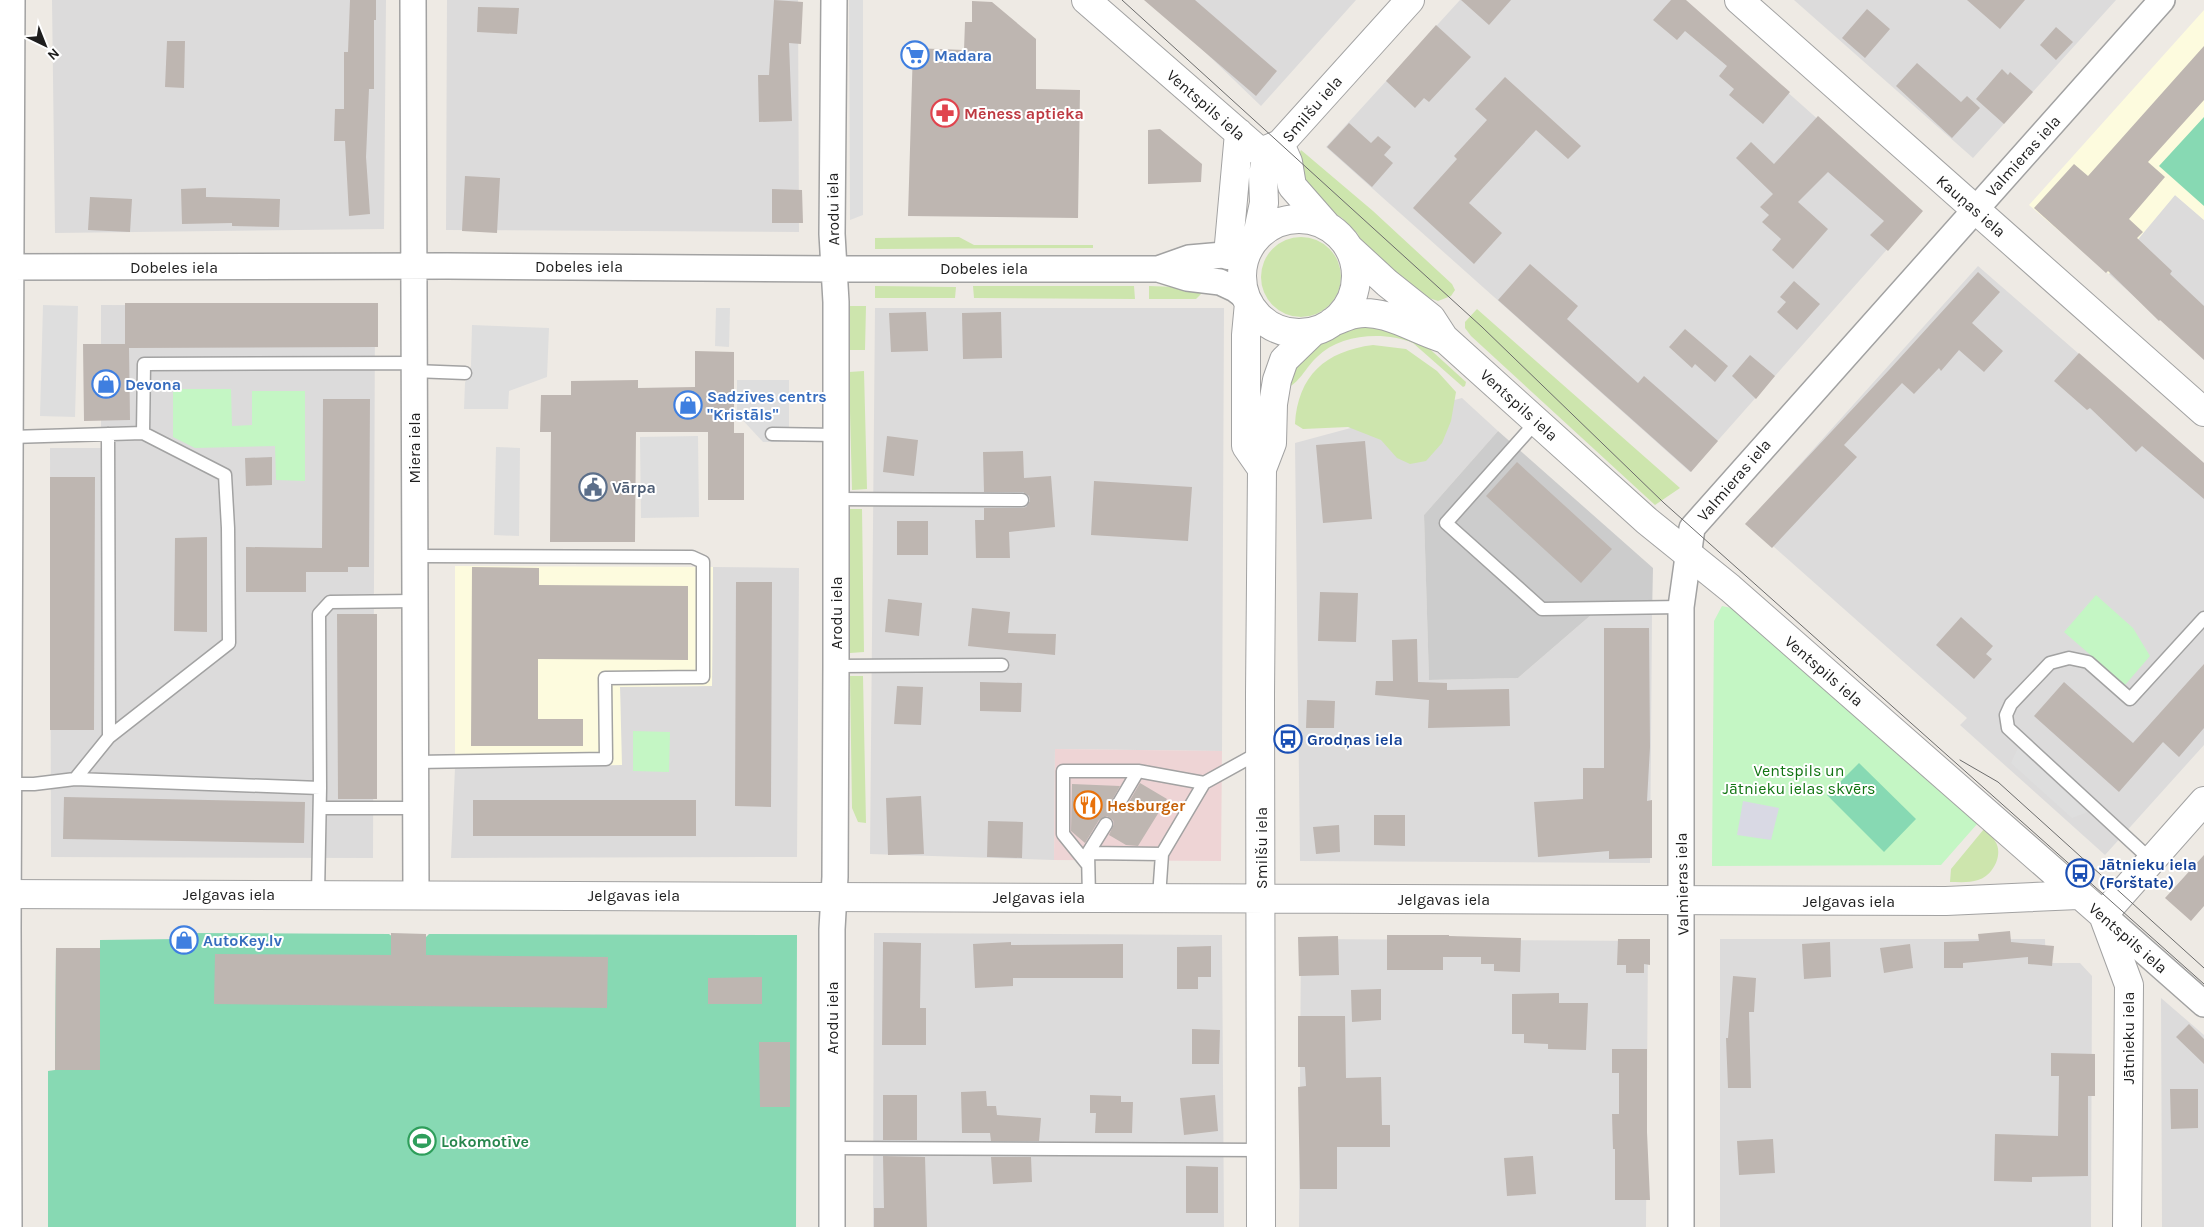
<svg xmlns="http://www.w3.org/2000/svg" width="2204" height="1227" viewBox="0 0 2204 1227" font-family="Karla,sans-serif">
  <rect width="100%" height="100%" fill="#eeeae4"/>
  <path fill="#dcdbdb" d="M52,0H386L384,229L55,233Z
    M447,0H798L799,232L446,230Z
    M1151,0H1356L1261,106Z
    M1460,0H1684L1921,211L1690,472L1326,147Z
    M1794,0H2116L1973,158Z
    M2175,195L2204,220V358L2109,274Z
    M1978,266L2204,463V745L2105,855L1960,725L1967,718L1747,523Z
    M101,305L375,306L373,858L51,857L50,448H101Z
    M875,308H1224L1222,751L1055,749L1054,860L870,854Z
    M1462,398L1498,431L1424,515L1429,680L1518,678L1591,615H1652L1650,863L1300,861L1295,443Z
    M713,567L799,568L797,857L451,858L455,768L621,765L620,687L712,686Z
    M874,933L1222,935L1224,1227H873Z
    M1301,939L1648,941L1646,1227H1299Z
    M1720,939H2045L2046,963H2080L2092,976L2091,1227H1720Z
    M2161,998L2204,1035V1227H2162Z"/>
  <path fill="#eed4d5" d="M1055,749L1222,751L1221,861L1054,860Z"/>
  <path fill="#fdfbde" d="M2204,10V220L2175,195L2109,274L2029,205Z
    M455,566L713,567L712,686L620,687L622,765L455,768Z"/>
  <path fill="#ccc" d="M1498,431L1653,568L1652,615H1591L1518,678L1429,680L1424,515Z"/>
  <path fill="#cde5ad" d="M1301,150L1373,211L1452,284L1455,290L1451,296L1438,301L1426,297L1366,250L1357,233L1342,218L1319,204L1302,184L1299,154Z
    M1261 277a40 40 0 1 1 80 0a40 40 0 1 1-80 0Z
    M959,237L974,245H1093V248L875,249V238Z
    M875,286L956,287L955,298H875Z
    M973,286H1134L1135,299L974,298Z
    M1149,286L1203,288L1201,294L1196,299H1149Z
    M850,306H866L865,350H849Z
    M1477,309L1680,488L1655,505L1471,336L1465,328V322Z
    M1374,321L1422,342L1466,382L1465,386L1463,387L1413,343C1384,331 1340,334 1317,357C1306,367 1299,384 1285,389L1289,371L1308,350L1335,337L1346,329Z
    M1373,345L1406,349L1437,371L1456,392L1451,421L1442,443L1426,461L1410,464L1397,458L1381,440L1348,427L1303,429L1295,424C1298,376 1325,351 1373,345Z
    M864,371L867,489L852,490L849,372Z
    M849,509H862L864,652L850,653Z
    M850,676H863L866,823L858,822L852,808Z
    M1984,829C1988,833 1993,837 1995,841C2004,854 1993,876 1978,880C1970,883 1959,882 1950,882L1951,869Z"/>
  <path fill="#c4f6c4" d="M173,389H231L232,426L252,425V391H305V481L276,480L275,446L195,448L173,437Z
    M2096,595L2133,628L2150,656L2125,685L2064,632Z
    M1722,606L1736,609L1978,823L1941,865L1712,866L1714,621Z
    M633,731L670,732L669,772L633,771Z"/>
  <path fill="#87d9b3" d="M2204,117V206L2159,166Z
    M1859,763L1916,819L1884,852L1827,795Z
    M178,933L389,934L395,939L423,940L429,934L797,935L796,1227H48V1071L55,1070L56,948H100V940L178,939Z"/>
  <path fill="#dedede" d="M849,0H863V215L850,220Z
    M43,305L78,306L75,417L40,416Z
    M716,308H730L729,347L715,346Z
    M472,325L549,328L547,377L509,391L508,409H464L465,383L471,366Z
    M737,380H789V442H763L737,414Z
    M698,436L699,517L641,518L640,437Z
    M496,447L520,448L519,536L494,535Z
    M2018,748L2088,812L2072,818L2011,763Z"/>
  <path fill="#d9d9e4" d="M1743,801L1779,808L1771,840L1737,835Z"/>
  <path fill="#beb6b1" d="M350,0H376V20H374V89H369L366,157L370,214L349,216L345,141H334L335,109H344V52H348Z
    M774,0L803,2L801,44L789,43L792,121L759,122L758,75H769Z
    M1144,0H1195L1277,71L1256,96Z
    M1461,0H1511L1489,25Z
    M1671,0H1686L1790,92L1763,124L1729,95L1734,89L1719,76L1727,66L1685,31L1677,40L1653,20Z
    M1967,0H2025L2000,29Z
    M972,1L992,2L1036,39V89L1080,90L1078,218L908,216L913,48L964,50L965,22H972Z
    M478,7L519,8L517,34L477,32Z
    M1867,9L1890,29L1865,58L1842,38Z
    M1436,25L1471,57L1429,102L1424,98L1415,108L1386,81Z
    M2056,27L2073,42L2056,60L2040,45Z
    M167,41H185L184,88L165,87Z
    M2204,46V100L2148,162L2165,177L2129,219L2143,232L2137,238L2172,271L2170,274L2204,306V360L2160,320L2159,321L2108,271L2106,273L2034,208L2074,164L2088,176Z
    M1917,63L1961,102L1967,96L1980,108L1952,138L1896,86Z
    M2002,69L2008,75L2010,72L2033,92L2004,124L1976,99Z
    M1505,77L1581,146L1568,159L1536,130L1469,203L1502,233L1474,264L1413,208L1457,159L1454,156L1487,120L1475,109Z
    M1818,116L1923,211L1888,251L1870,235L1884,221L1828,172L1798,202L1828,229L1793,269L1772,250L1781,239L1762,222L1769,215L1760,207L1773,194L1736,158L1751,142L1774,164Z
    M1349,123L1371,143L1378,136L1391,147L1384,155L1393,163L1372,187L1327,147Z
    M1160,129L1202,164L1201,182L1148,184V130Z
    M465,176L500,178L497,233L462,231Z
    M206,188V197L280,199L279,227L232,226V223L182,224L181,189Z
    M772,189L802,190L803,223H772Z
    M90,197L132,199L130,232L88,230Z
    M1530,264L1578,306L1567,319L1638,383L1644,376L1718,441L1691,472L1498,300Z
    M1978,272L2000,292L1972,323L2003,351L1984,372L1959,350L1941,371L1939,368L1914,394L1902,383L1844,445L1857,457L1772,548L1745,524L1889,370Z
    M1794,281L1820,304L1797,330L1777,312L1786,302L1780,297Z
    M125,303H378V347L129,348L130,420L84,421L83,344H125Z
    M926,312L928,351L891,352L889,313Z
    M1001,312L1002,358L963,359L962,313Z
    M1685,329L1728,366L1715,382L1695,364L1692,368L1669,347Z
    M695,351L734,352V433H744V500H708V432H636L635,542H550L551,432H540L541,395H571V381L638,380V388L695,387Z
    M2079,353L2204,463V499L2142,446L2136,452L2090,408L2087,410L2054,381Z
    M1750,355L1775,376L1756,399L1732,376Z
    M323,399H370L369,567H348V572H306V592H246V547L322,548Z
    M887,436L918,440L914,476L883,472Z
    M1365,441L1372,519L1323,523L1316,445Z
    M1023,451L1024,478L1051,476L1055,527L1009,532L1010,558H976L975,520H984V508H1022L1026,507L1030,501L1029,496L1023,492H984L983,452Z
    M272,457V485L246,486L245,458Z
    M1517,462L1612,549L1581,583L1486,496Z
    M50,477H95L94,730H50Z
    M1094,481L1192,487L1188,541L1091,535Z
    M897,521H928V555H897Z
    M207,537V632L174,631L175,538Z
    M472,567L539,568V585L688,586V660L538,659V719H583V746H471Z
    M736,582H772L771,807L735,806Z
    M1320,592L1358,593L1356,642L1318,641Z
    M888,599L922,603L919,636L885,632Z
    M972,608L1010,612L1008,633L1056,634L1055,655L968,646Z
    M337,614H377V799H338Z
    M1961,617L1993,646L1986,654L1992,659L1974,679L1936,645Z
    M1604,628H1649L1650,747L1647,801L1652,800V858L1609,859V851L1538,857L1534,802L1583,799V768H1604Z
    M1417,639L1418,682L1447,683V690L1509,689L1510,726L1428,728L1429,700L1375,695L1376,681H1393L1392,640Z
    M2204,664V728L2179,757L2163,742L2119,792L2034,716L2064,682L2133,743Z
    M980,682L1022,683L1021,712L980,711Z
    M897,686L923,687L921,725L894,724Z
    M1307,700L1335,701L1334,728H1306Z
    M1140,783L1167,799L1138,846L1126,845L1109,835L1114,824L1113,820L1107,816L1099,820L1085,843L1071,831L1072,784L1120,786L1111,802L1114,810L1119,811L1126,807Z
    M921,796L924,854L888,855L886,798Z
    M64,797L305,802L304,843L63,839Z
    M473,800H696V836H473Z
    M1374,815H1405V846L1374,845Z
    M988,821L1023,822L1022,858L987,857Z
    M1339,825L1340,852L1316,854L1313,827Z
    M2204,855V906L2191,921L2165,898Z
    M2010,931L2011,942L2054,946L2052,966L2028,964V957L1963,963V968H1944V942L1979,941L1978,934Z
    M391,933L426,934V955L608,957L607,1008L214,1004L215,954L391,955Z
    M1387,935H1449V936L1521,938L1520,972L1494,971V964H1481V957H1443V970H1387Z
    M1338,936L1339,975L1299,976L1298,937Z
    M1618,939H1650V965L1644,964V973H1626V965H1617Z
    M883,942L921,943L920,1008H926V1045H882Z
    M1011,942V945L1123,944V978H1013V986L975,988L973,944Z
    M1830,942L1831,977L1804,979L1802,944Z
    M1910,944L1913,968L1884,973L1880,948Z
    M1211,946V977H1198V989H1177V947Z
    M56,948H100V1070H55Z
    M1733,976L1756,978L1754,1012H1749L1751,1088H1728L1726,1038H1728Z
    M762,977V1004H708V978Z
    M1381,989V1020L1352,1022L1351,990Z
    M1559,993V1003H1588L1586,1050L1548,1049V1044L1524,1043V1034H1512V994Z
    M1298,1016H1345L1346,1078L1381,1077L1382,1125H1390V1147H1337V1189H1300L1298,1087L1306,1086L1305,1067H1298Z
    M2189,1024L2204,1039V1064L2176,1037Z
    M1192,1029L1220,1030L1219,1064H1192Z
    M759,1042H790V1107H760Z
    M1612,1049H1647V1132L1650,1200H1615V1149H1613L1612,1114H1619V1073H1612Z
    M2051,1053L2095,1054V1096H2088V1176L2032,1177V1182L1994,1181L1995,1134L2058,1136L2059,1076H2051Z
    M2170,1089H2198V1128L2171,1129Z
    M986,1091L987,1106H996L997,1115L1041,1118L1039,1141H991L990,1133H962L961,1092Z
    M883,1095H917V1140H883Z
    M1090,1095L1121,1096V1102H1133L1132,1133H1095L1096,1113H1090Z
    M1215,1095L1218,1131L1184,1135L1180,1098Z
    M1773,1139L1775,1173L1739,1175L1737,1141Z
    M883,1156L925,1157L927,1227H874V1208H884Z
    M1533,1156L1536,1194L1507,1196L1504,1158Z
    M991,1157H1031L1032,1182L993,1184Z
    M1186,1166L1218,1167V1213H1186Z"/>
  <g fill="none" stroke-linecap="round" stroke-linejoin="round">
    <g stroke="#a2a2a2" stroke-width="15">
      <path id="service" d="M414,371L465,373
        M1537,421L1446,523L1542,609L1681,607
        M143,433L144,364L414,363
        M108,434L109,737
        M772,434L836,435
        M11,437L143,433L225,475L228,528L229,643L109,737L75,779
        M836,499L1022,500
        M415,556L692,557L703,562V677L605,678L606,759L416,762
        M836,666L1002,665
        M9,784H34L75,779L320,788
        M1119,803L1138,771L1204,783
        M320,808H416
        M1088,853L1162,854
        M2151,860L2008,728L2006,715L2011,704L2050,663L2069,658L2088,662L2130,699L2204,618
        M1088,865L1063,834V771H1138
        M318,895L320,788L319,614L330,602L415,601
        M1089,897L1088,853L1106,824
        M1159,897L1162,854L1204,783L1260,752
        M832,1148L1261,1150"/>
    </g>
    <g stroke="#a2a2a2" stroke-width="28">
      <path id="minor" d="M413,0L416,895
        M0,267L448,266L835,269H1158L1187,278L1220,282L1235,289L1247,298
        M1158,269L1189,258L1235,254L1250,246
        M2103,915L2204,1004
        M9,1227L8,928L12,0
        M832,1227V929L835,877L836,666V302L832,234L834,0
        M1681,1227V607L1692,528L2162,0"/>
    </g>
    <g stroke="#a2a2a2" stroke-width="30">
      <path id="tertiary" d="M1086,0L1265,156
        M1739,0L2204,412
        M1280,144L1288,162L1292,186L1328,227
        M1242 276a57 57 0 1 1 114 0a57 57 0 1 1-114 0Z
        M1257,236L1264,203L1263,175L1268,149L1280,144L1410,0
        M1349,248L1387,283L1431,318L1444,338L1647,521L1730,588L2103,915
        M1228,255L1239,133
        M1249,303L1246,335V446L1262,469
        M1332,322C1340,320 1347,315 1355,314C1384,308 1415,330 1442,338
        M0,894L1946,901L2078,895
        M1261,1227L1260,694L1262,469L1272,443L1273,404L1277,380L1284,360L1314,331
        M2127,1227L2129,985L2103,915L2204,801"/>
    </g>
    <use href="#service" stroke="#fff" stroke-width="12"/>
    <use href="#minor" stroke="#fff" stroke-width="25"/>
    <use href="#tertiary" stroke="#fff" stroke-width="28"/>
    <path stroke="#6c6c6c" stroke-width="1" d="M1122,0L1482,327L1664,503L2204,984
      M1960,760L1998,782L2204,968"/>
  </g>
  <defs>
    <g id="supermarket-ring" transform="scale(1.4375)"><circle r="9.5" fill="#fff" stroke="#3f7fe0" stroke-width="1.5"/><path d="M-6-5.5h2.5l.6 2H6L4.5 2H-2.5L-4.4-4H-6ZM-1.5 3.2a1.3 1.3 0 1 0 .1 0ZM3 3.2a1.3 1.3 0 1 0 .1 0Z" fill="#3f7fe0"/></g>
    <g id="pharmacy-ring" transform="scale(1.4375)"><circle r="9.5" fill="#fff" stroke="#e0444e" stroke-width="1.5"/><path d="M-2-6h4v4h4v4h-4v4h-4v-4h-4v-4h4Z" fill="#e0444e"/></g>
    <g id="shop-ring" transform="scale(1.4375)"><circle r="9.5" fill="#fff" stroke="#3f7fe0" stroke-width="1.5"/><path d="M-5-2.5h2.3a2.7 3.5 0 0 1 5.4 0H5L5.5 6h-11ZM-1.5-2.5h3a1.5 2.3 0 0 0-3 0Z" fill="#3f7fe0"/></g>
    <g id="civic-ring" transform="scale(1.4375)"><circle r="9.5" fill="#fff" stroke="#5c6f8a" stroke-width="1.5"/><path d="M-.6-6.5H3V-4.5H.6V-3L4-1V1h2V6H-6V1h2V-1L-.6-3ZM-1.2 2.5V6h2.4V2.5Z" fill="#5c6f8a"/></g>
    <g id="bus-ring" transform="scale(1.4375)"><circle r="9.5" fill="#fff" stroke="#1a4fb4" stroke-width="1.5"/><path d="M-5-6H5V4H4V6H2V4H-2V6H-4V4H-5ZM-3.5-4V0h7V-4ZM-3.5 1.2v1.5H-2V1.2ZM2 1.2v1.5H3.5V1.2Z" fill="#1a4fb4"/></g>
    <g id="restaurant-ring" transform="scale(1.4375)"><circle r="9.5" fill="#fff" stroke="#e8710a" stroke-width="1.5"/><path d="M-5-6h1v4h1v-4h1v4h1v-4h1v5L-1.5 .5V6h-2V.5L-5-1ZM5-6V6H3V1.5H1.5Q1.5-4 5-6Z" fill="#e8710a"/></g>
    <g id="stadium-ring" transform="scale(1.4375)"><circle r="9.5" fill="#fff" stroke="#2e9e5b" stroke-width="1.5"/><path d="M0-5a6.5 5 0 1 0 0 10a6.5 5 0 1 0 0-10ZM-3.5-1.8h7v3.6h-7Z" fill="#2e9e5b"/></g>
  </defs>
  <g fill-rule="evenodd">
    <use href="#supermarket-ring" x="915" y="55"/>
    <use href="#pharmacy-ring" x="945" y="113"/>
    <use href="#shop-ring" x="106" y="384"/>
    <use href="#shop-ring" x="688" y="405"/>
    <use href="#civic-ring" x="593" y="487"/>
    <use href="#bus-ring" x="1288" y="739"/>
    <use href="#restaurant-ring" x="1088" y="805"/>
    <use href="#bus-ring" x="2080" y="873"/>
    <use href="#shop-ring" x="184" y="940"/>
    <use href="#stadium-ring" x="422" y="1141"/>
  </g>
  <g text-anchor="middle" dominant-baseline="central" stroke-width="4" stroke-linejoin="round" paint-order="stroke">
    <g font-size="16" font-weight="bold" fill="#366cbe" stroke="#fff" text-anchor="start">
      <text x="934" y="55">Madara</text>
      <text x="125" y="384">Devona</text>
      <text x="707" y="396">Sadzīves centrs<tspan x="707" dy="18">"Kristāls"</tspan></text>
      <text x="203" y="940">AutoKey.lv</text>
    </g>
    <g font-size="16" fill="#1e1e1e" stroke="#fff">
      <text transform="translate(1206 105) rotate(41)">Ventspils iela</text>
      <text transform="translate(1312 109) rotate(-49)">Smilšu iela</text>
      <text transform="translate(2023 156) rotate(-48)">Valmieras iela</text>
      <text transform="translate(1971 206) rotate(41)">Kauņas iela</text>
      <text transform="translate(833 209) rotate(-91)">Arodu iela</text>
      <text x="579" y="266">Dobeles iela</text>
      <text x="174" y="267">Dobeles iela</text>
      <text x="984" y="268">Dobeles iela</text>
      <text transform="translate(1519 405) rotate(42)">Ventspils iela</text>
      <text transform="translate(414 448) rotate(-90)">Miera iela</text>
      <text transform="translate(1734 480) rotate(-49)">Valmieras iela</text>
      <text transform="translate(836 613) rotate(-90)">Arodu iela</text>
      <text transform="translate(1824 671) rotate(41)">Ventspils iela</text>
      <text transform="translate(1261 848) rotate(-90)">Smilšu iela</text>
      <text transform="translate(1682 884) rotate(-91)">Valmieras iela</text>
      <text x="229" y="894">Jelgavas iela</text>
      <text x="634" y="895">Jelgavas iela</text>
      <text x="1039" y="897">Jelgavas iela</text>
      <text x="1444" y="899">Jelgavas iela</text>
      <text x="1849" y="901">Jelgavas iela</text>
      <text transform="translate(2128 938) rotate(41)">Ventspils iela</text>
      <text transform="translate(832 1018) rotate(-90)">Arodu iela</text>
      <text transform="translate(2128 1038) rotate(-90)">Jātnieku iela</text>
    </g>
    <g font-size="16" font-weight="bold" fill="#be3a42" stroke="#fff" text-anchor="start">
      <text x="964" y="113">Mēness aptieka</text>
    </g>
    <g font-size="16" font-weight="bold" fill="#4e5e75" stroke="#fff" text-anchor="start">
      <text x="612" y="487">Vārpa</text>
    </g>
    <g font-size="16" font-weight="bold" fill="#164399" stroke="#fff" text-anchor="start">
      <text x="1307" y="739">Grodņas iela</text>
      <text x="2099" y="864">Jātnieku iela<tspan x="2099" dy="18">(Forštate)</tspan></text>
    </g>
    <g font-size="16" fill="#127513" stroke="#fff">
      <text x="1799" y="770">Ventspils un<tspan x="1799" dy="18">Jātnieku ielas skvērs</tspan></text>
    </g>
    <g font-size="16" font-weight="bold" fill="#c56008" stroke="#fff" text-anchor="start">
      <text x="1107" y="805">Hesburger</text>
    </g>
    <g font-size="16" font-weight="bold" fill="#27864d" stroke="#fff" text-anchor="start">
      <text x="441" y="1141">Lokomotīve</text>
    </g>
  </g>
  <g transform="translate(45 45) rotate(137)" stroke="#ffffff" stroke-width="4" paint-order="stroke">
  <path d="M0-4L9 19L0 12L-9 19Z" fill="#1e1e1e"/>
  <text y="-8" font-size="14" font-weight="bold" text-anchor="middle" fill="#1e1e1e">N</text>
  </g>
</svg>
